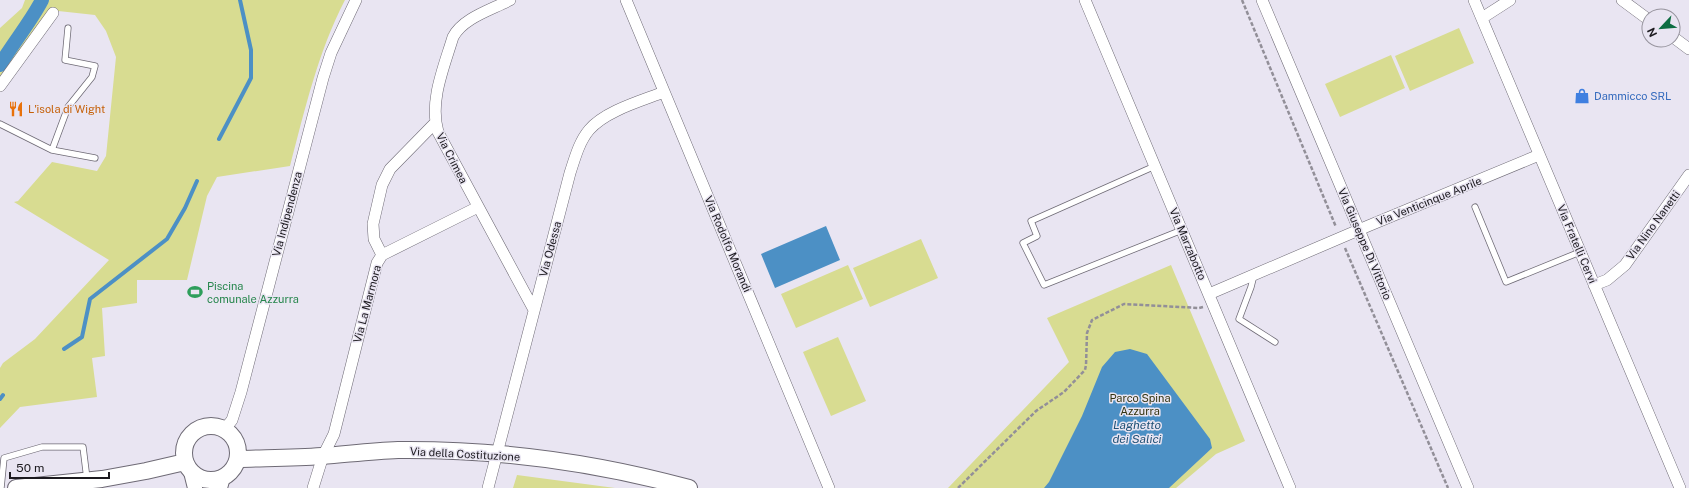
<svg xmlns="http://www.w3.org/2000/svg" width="1689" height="488" viewBox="0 0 1689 488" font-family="'Public Sans',sans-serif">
  <rect width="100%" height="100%" fill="#e9e5f2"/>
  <path fill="#d8dc91" d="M25,0H345C318,52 305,109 290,166L217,177L207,196L187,280H137V303L102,308L105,356L92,358L97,397L20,407L0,428V368L3,363L35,339L109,260L14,202L18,201L52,162L97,171L106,156L116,57L106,31L95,15L49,10L0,78V28L22,8Z
    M1459,28L1474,63L1410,91L1395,56Z
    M1391,55L1405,88L1340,117L1325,84Z
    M921,239L938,278L870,307L853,268Z
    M848,265L863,299L796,328L781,294Z
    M1171,265L1245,441L1216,454L1176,488H948L1069,362L1047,318Z
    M838,337L866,401L831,416L803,352Z
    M517,475L615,488H513Z"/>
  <path fill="#4c90c5" d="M826,226L840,260L775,288L761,254Z
    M1130,349L1147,354L1210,439L1212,448L1169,488H1044L1049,482L1082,416L1102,367L1115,352Z"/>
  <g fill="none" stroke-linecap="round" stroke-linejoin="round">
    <path stroke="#4c90c5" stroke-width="4" d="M219,139L251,78V50L240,0
      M64,349L82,337L90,299L167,239L185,208L197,181
      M0,399L3,395"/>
    <path stroke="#4c90c5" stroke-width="14" d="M0,65C13,43 30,23 42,0"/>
    <g stroke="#6e6a75" stroke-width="7">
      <path id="service" d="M0,124L52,150L95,158
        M52,150L68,107L92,77L95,66L65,60L68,28
        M1155,166L1031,221L1037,236L1023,243L1044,285L1182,230
        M1475,207L1506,282L1580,252
        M1254,275L1251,287L1239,319L1275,342
        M1,488L4,458L42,447H83L87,479"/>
    </g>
    <g stroke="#6e6a75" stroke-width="12">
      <path id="minor" d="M510,0C491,10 463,18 453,37C444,67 429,101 438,132L534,310
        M626,0L829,488
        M1085,0L1290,488
        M1262,0L1468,488
        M1474,0L1680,488
        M1622,0L1649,20
        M1482,18L1510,0
        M1673,37L1689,49
        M0,86L53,13
        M382,255L374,239L373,224L382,185L390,169L435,123
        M1594,285L1607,280L1625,265L1689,175
        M1209,294L1368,226L1539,155
        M225,429L232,420L241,392L323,78L331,53L356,0
        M313,488L323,456L334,434L377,263L382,255L478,207
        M488,488L570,173C575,158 579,142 589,130C605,111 641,101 664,92"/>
    </g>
    <g stroke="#6e6a75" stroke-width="16">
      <path id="tertiary" d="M191,472L195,488
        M220,488L223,477"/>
    </g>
    <g stroke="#6e6a75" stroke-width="18">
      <path id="secondary" d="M184 453a27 27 0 1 1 54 0a27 27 0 1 1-54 0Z
        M238,459C266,458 294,458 322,456C348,454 373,451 398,450C496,449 594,462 689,488
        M16,488L102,479L146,471L185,462"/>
    </g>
    <path stroke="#928f98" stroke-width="2.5" stroke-dasharray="4 2" stroke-linecap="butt" d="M1242,0L1336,227
      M1345,248L1448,488
      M958,488L1036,411L1064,392L1085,370L1086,365L1087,333L1092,320L1124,304L1199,308L1203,307"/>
    <use href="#service" stroke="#fff" stroke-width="5.5"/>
    <use href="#minor" stroke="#fff" stroke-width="11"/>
    <use href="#tertiary" stroke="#fff" stroke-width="14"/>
    <use href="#secondary" stroke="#fff" stroke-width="16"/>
  </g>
  <defs>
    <g id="shop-bare" transform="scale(1.2)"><path d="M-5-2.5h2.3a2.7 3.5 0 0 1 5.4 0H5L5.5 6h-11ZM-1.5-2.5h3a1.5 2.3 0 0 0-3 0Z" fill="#3f7fe0" stroke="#e9e5f2" stroke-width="2.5" paint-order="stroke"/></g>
    <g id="restaurant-bare" transform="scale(1.2)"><path d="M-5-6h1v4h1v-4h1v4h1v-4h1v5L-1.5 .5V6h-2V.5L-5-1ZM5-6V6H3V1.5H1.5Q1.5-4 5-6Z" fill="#e8710a" stroke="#e9e5f2" stroke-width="2.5" paint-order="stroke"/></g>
    <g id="stadium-bare" transform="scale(1.2)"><path d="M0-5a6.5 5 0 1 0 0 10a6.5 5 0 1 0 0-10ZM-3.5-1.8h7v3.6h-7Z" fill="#2e9e5b" stroke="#e9e5f2" stroke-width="2.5" paint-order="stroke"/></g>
  </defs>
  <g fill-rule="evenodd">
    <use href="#shop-bare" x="1582" y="96"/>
    <use href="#restaurant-bare" x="16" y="109"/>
    <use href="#stadium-bare" x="195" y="292"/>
  </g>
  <g text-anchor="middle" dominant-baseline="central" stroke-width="3" stroke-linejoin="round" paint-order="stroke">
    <g font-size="11" fill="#366cbe" stroke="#e9e5f2" text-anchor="start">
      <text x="1594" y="96">Dammicco SRL</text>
    </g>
    <g font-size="11" fill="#c56008" stroke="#e9e5f2" text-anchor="start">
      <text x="28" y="109">L'isola di Wight</text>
    </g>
    <g font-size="11" fill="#1c1a1f" stroke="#e9e5f2">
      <text transform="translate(452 158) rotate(63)">Via Crimea</text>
      <text transform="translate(1429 201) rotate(-22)">Via Venticinque Aprile</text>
      <text transform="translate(287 214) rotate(-75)">Via Indipendenza</text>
      <text transform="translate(1653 225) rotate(-54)">Via Nino Nanetti</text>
      <text transform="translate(728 244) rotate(67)">Via Rodolfo Morandi</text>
      <text transform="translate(1188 244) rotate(67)">Via Marzabotto</text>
      <text transform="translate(1365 244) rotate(67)">Via Giuseppe Di Vittorio</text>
      <text transform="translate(1577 244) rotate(67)">Via Fratelli Cervi</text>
      <text transform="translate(550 249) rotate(-75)">Via Odessa</text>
      <text transform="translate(367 304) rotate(-75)">Via La Marmora</text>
      <text transform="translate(465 454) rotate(3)">Via della Costituzione</text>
    </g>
    <g font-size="11" fill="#27864d" stroke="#e9e5f2" text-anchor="start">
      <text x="207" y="286">Piscina<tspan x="207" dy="13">comunale Azzurra</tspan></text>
    </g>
    <g font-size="11" fill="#333410" stroke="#e9e5f2">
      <text x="1140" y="398">Parco Spina<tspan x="1140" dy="13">Azzurra</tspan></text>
    </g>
    <g font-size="12" font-style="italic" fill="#215277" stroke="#e9e5f2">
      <text x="1137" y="425">Laghetto<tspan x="1137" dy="14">dei Salici</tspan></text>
    </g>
  </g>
  <g transform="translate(1661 28) rotate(244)"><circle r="19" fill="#e9e5f2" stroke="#97949e"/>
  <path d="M0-3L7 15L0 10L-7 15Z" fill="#0d6d42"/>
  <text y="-6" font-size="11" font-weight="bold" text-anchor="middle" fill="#1c1a1f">N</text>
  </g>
  <path d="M10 472v6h99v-6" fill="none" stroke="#1c1a1f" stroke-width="2"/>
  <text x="16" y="472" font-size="12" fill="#1c1a1f" stroke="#e9e5f2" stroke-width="3" paint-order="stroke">50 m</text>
</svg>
